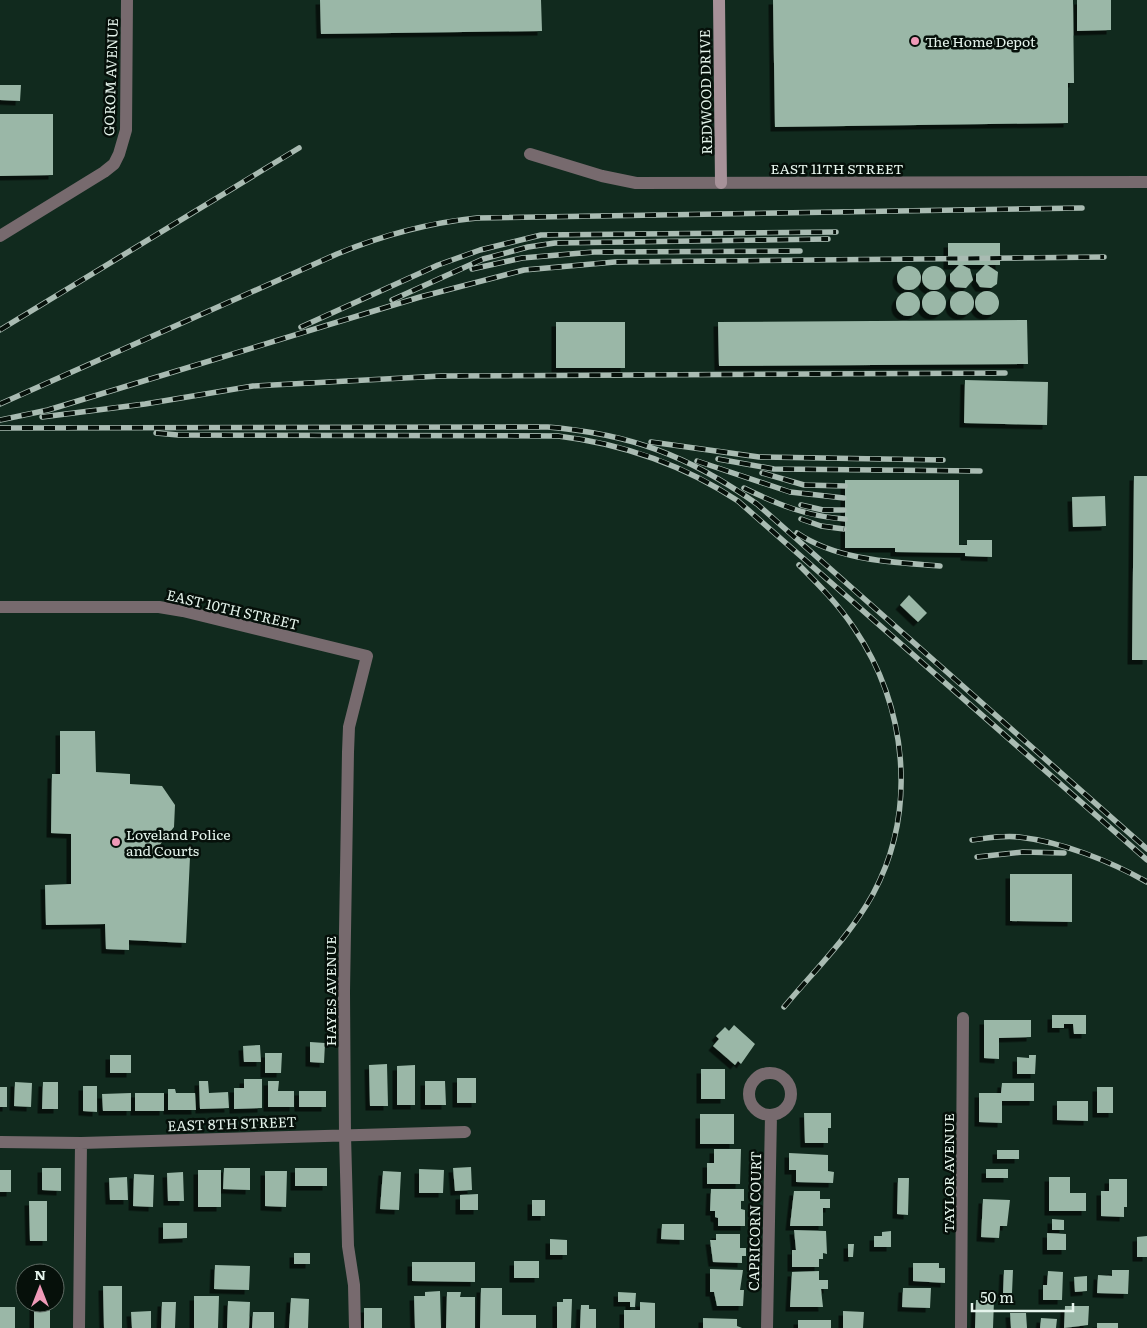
<svg xmlns="http://www.w3.org/2000/svg" width="1147" height="1328" viewBox="0 0 1147 1328" font-family="Literata,serif">
  <defs>
    <filter id="shadow"><feDropShadow dx="-4.5" dy="4.5" stdDeviation="0" flood-color="#0009"/></filter>
  </defs>
  <rect width="100%" height="100%" fill="#112a1e"/>
  <path fill="#9ab7a7" filter="url(#shadow)" d="M320,0H541L542,31L321,34Z
    M773,0H1073L1074,83H1068V123L775,127Z
    M1077,0H1111V30L1077,31Z
    M0,85H21L20,101L0,100Z
    M0,114H53V175L0,176Z
    M948,243H1000V265H987L998,272L997,284L991,288L980,287L976,281V274L985,265H962L970,269L973,280L966,288L955,287L950,281V274L959,265H948Z
    M922 278a12 12 0 1 1 24 0a12 12 0 1 1-24 0Z
    M897 278a12 12 0 1 1 24 0a12 12 0 1 1-24 0Z
    M922 303a12 12 0 1 1 24 0a12 12 0 1 1-24 0Z
    M975 303a12 12 0 1 1 24 0a12 12 0 1 1-24 0Z
    M950 303a12 12 0 1 1 24 0a12 12 0 1 1-24 0Z
    M896 304a12 12 0 1 1 24 0a12 12 0 1 1-24 0Z
    M1027,320L1028,364L719,366L718,322Z
    M556,322H625V368H556Z
    M965,380L1048,382L1047,425L964,423Z
    M1134,476H1147V660H1132Z
    M845,480H959V545H967V540H992V557L965,556V553L895,552V548H845Z
    M1105,496L1106,526L1073,527L1072,497Z
    M909,595L927,613L918,622L900,605Z
    M60,731H95L96,772L130,774V784L162,786L175,805L174,827L155,851L190,857L186,943L129,940V950L106,949L105,924L46,925L45,885L71,884V834L51,833L52,774H60Z
    M1010,874H1072V922L1010,921Z
    M1052,1015H1086V1034H1074L1073,1024H1064V1028H1052Z
    M984,1020H1031V1037L999,1038V1059L984,1058Z
    M734,1025L755,1044L741,1064L738,1061L735,1065L713,1046L719,1039L716,1036L725,1027L729,1031Z
    M310,1042L325,1043L324,1063L310,1062Z
    M260,1045L261,1062H244L243,1046Z
    M265,1053H282L281,1073H265Z
    M110,1055H131V1073H110Z
    M1029,1055H1036L1035,1074H1017V1057L1029,1058Z
    M387,1064L388,1106H370L369,1065Z
    M415,1065V1105H397V1066Z
    M701,1069H725V1099H701Z
    M457,1078H476V1103H457Z
    M244,1079H262V1108L234,1109V1088H244Z
    M199,1081H208L209,1093L228,1092L229,1108L200,1109Z
    M268,1081H279L278,1091H294V1107H268Z
    M425,1081H445L446,1105H425Z
    M15,1082L32,1083L31,1107L14,1106Z
    M43,1082H58V1109H42Z
    M1002,1083H1034V1101H1002V1123L979,1122V1093H1001Z
    M83,1086H97V1112L83,1111Z
    M0,1087H7V1107H0Z
    M1097,1087H1113V1113H1097Z
    M168,1089H175L176,1093H195L196,1110H168Z
    M299,1091H326V1107H299Z
    M131,1093V1111H103L102,1094Z
    M135,1093H164V1111H135Z
    M1057,1101H1088V1121L1057,1120Z
    M804,1113H831V1128H828V1143H805Z
    M700,1114H734V1144H700Z
    M714,1149H741L740,1184H707V1163H714Z
    M997,1150H1019V1159H997Z
    M789,1153L828,1155V1171L834,1172L833,1183L796,1182V1170H789Z
    M471,1167L472,1190L455,1191L453,1168Z
    M42,1168H61V1191L42,1190Z
    M224,1168H250V1190L223,1189Z
    M295,1168H327V1186H295Z
    M419,1169L444,1170L443,1193H419Z
    M986,1169H1008V1178H986Z
    M0,1170H11V1192H0Z
    M198,1170H221V1207H198Z
    M265,1171H287L286,1207L265,1206Z
    M383,1171L401,1172L399,1210L380,1209Z
    M183,1172L184,1201H168L167,1173Z
    M134,1174L154,1175L153,1207L133,1206Z
    M127,1177L128,1200H110L109,1178Z
    M1049,1177H1070V1193H1086V1211H1049Z
    M898,1178H909L908,1215L897,1214Z
    M1109,1179H1127V1207H1124V1217L1101,1216V1191H1109Z
    M711,1189H744V1201H741V1209L745,1210V1226H718V1218L715,1217V1211H710Z
    M794,1191H820V1199H830V1208H823V1226H790Z
    M478,1194V1210H460V1195Z
    M983,1199L1010,1200L1007,1226H1000L999,1238L981,1237Z
    M532,1200H545V1216H532Z
    M29,1201H47V1241H30Z
    M1052,1219L1064,1220V1230H1052Z
    M163,1223H187V1238L163,1239Z
    M662,1224H684V1240L661,1239Z
    M794,1230L826,1231L827,1254L823,1253V1259H819V1267H792V1250H796Z
    M891,1231V1247H874V1236H882V1232Z
    M1047,1233L1066,1234V1250H1047Z
    M716,1234H740V1248H746V1256H742V1263L713,1262L710,1240H716Z
    M1147,1236V1257H1137V1237Z
    M550,1239L567,1240V1255H550Z
    M848,1244H854L853,1257H848Z
    M294,1253H310V1264H294Z
    M514,1261H539V1278H514Z
    M412,1262H475V1282L412,1281Z
    M913,1263H939V1268H945V1283L913,1281Z
    M215,1265L250,1266L249,1290L214,1289Z
    M710,1269L743,1270L740,1290H744L743,1306H717L714,1292H710Z
    M1004,1270H1013L1012,1293H1003Z
    M1112,1270H1129L1128,1294L1097,1293L1098,1275L1112,1276Z
    M819,1271V1280H828V1289H821L823,1307H790L792,1272Z
    M1048,1271L1063,1272L1062,1300H1043V1285H1047Z
    M1087,1276V1291L1075,1292L1074,1277Z
    M103,1286H122V1328H104Z
    M481,1288H502V1315H536V1328H480Z
    M903,1288H931L930,1308L902,1307Z
    M440,1291L441,1328H415L414,1296H425V1292Z
    M447,1292H461L460,1297H475V1328H446Z
    M618,1292L636,1293L635,1307H630V1302H618Z
    M194,1296H219L218,1328H194Z
    M291,1298L309,1299L308,1328H289Z
    M563,1299H572L571,1328H557V1302H563Z
    M976,1300H994L993,1328H975Z
    M228,1301L250,1302L249,1328H227Z
    M162,1302H176L175,1328H161Z
    M640,1302L655,1303V1328H624V1310H640Z
    M34,1303H50V1328H34Z
    M581,1305H589V1309H596V1328H580Z
    M1065,1306H1089L1088,1325L1064,1328Z
    M0,1307H15V1328H0Z
    M364,1308H382V1328H364Z
    M151,1311V1328H132L131,1312Z
    M843,1311L864,1312L863,1328H843Z
    M253,1312H274V1328H252Z
    M1010,1313H1026L1027,1328H1011Z
    M703,1318L737,1319V1326L742,1328H703Z
    M1041,1318L1057,1319L1056,1328H1040Z
    M798,1320H831V1328H798Z
    M1097,1323H1118V1328H1097Z"/>
  <g fill="none" stroke-linecap="round" stroke-linejoin="round">
    <path stroke="#776a6e" stroke-width="12" d="M530,154L602,176L636,183L1147,182
      M0,236L104,172L114,164L119,154L126,130L127,0
      M0,607H159L183,611L367,656L349,727L348,752L344,992L345,1135L348,1246L354,1285L355,1328
      M749 1094a21 21 0 1 1 42 0a21 21 0 1 1-42 0Z
      M0,1142L81,1143L465,1132
      M79,1328L81,1143
      M767,1328L771,1115
      M961,1328L963,1018"/>
    <path stroke="#a79299" stroke-width="12" d="M719,0L721,183"/>
    <g stroke="#a9bbb2" stroke-width="5.5">
      <path id="rail" d="M472,269L522,258L594,252L800,251
        M392,300L483,259L528,247L555,243L828,239
        M301,327L438,265L480,250L541,235L836,232
        M0,330L299,148
        M0,404L337,254C383,235 427,223 477,218L1082,208
        M42,417L145,404L253,386L441,376L1005,373
        M0,420L48,410L420,297L524,270L615,262L1104,257
        M0,428L548,427C631,434 689,456 757,504L1147,849
        M156,433L178,435L558,436C624,444 682,464 738,501L1147,860
        M651,442L759,457L943,460
        M718,459L774,469L980,471
        M697,461L790,492L844,498
        M762,473L804,485L845,486
        M744,488C777,504 808,517 845,519
        M801,505L823,510H844
        M801,519L821,526L844,529
        M797,533C839,561 892,562 940,566
        M972,840C988,838 1003,835 1019,837C1062,842 1110,861 1147,882
        M977,857L1023,852L1064,853
        M784,1007C814,971 850,936 873,894C918,810 907,706 854,628C838,604 819,585 799,565"/>
    </g>
    <use href="#rail" stroke="#06100a" stroke-width="4" stroke-dasharray="11" stroke-linecap="butt"/>
  </g>
  <g fill="#ef9ab8" stroke="#06100a" stroke-width="2">
    <circle cx="915" cy="41" r="5"/>
    <circle cx="116" cy="842" r="5"/>
  </g>
  <g text-anchor="middle" dominant-baseline="central" stroke-width="5" stroke-linejoin="round" paint-order="stroke">
    <g font-size="14" fill="#e5f4ec" stroke="#06100a" text-anchor="start">
      <text x="925" y="41">The Home Depot</text>
      <text x="126" y="834">Loveland Police<tspan x="126" dy="16">and Courts</tspan></text>
    </g>
    <g font-size="14" fill="#e5f4ec" stroke="#06100a">
      <text transform="translate(110 77) rotate(-88)">GOROM AVENUE</text>
      <text transform="translate(705 92) rotate(-91)">REDWOOD DRIVE</text>
      <text x="837" y="168">EAST 11TH STREET</text>
      <text transform="translate(233 609) rotate(13)">EAST 10TH STREET</text>
      <text transform="translate(330 991) rotate(-90)">HAYES AVENUE</text>
      <text transform="translate(232 1123) rotate(-2)">EAST 8TH STREET</text>
      <text transform="translate(948 1173) rotate(-90)">TAYLOR AVENUE</text>
      <text transform="translate(754 1221) rotate(-89)">CAPRICORN COURT</text>
    </g>
  </g>
  <g transform="translate(40 1288)"><circle r="24" fill="#06100a" stroke="#5f6b64"/>
  <path d="M0-4L9 19L0 12L-9 19Z" fill="#ef9ab8"/>
  <text y="-8" font-size="14" font-weight="bold" text-anchor="middle" fill="#e5f4ec">N</text>
  </g>
  <path d="M972 1303v8h101v-8" fill="none" stroke="#e5f4ec" stroke-width="2.5"/>
  <text x="980" y="1303" font-size="15" fill="#e5f4ec" stroke="#06100a" stroke-width="4" paint-order="stroke">50 m</text>
</svg>
